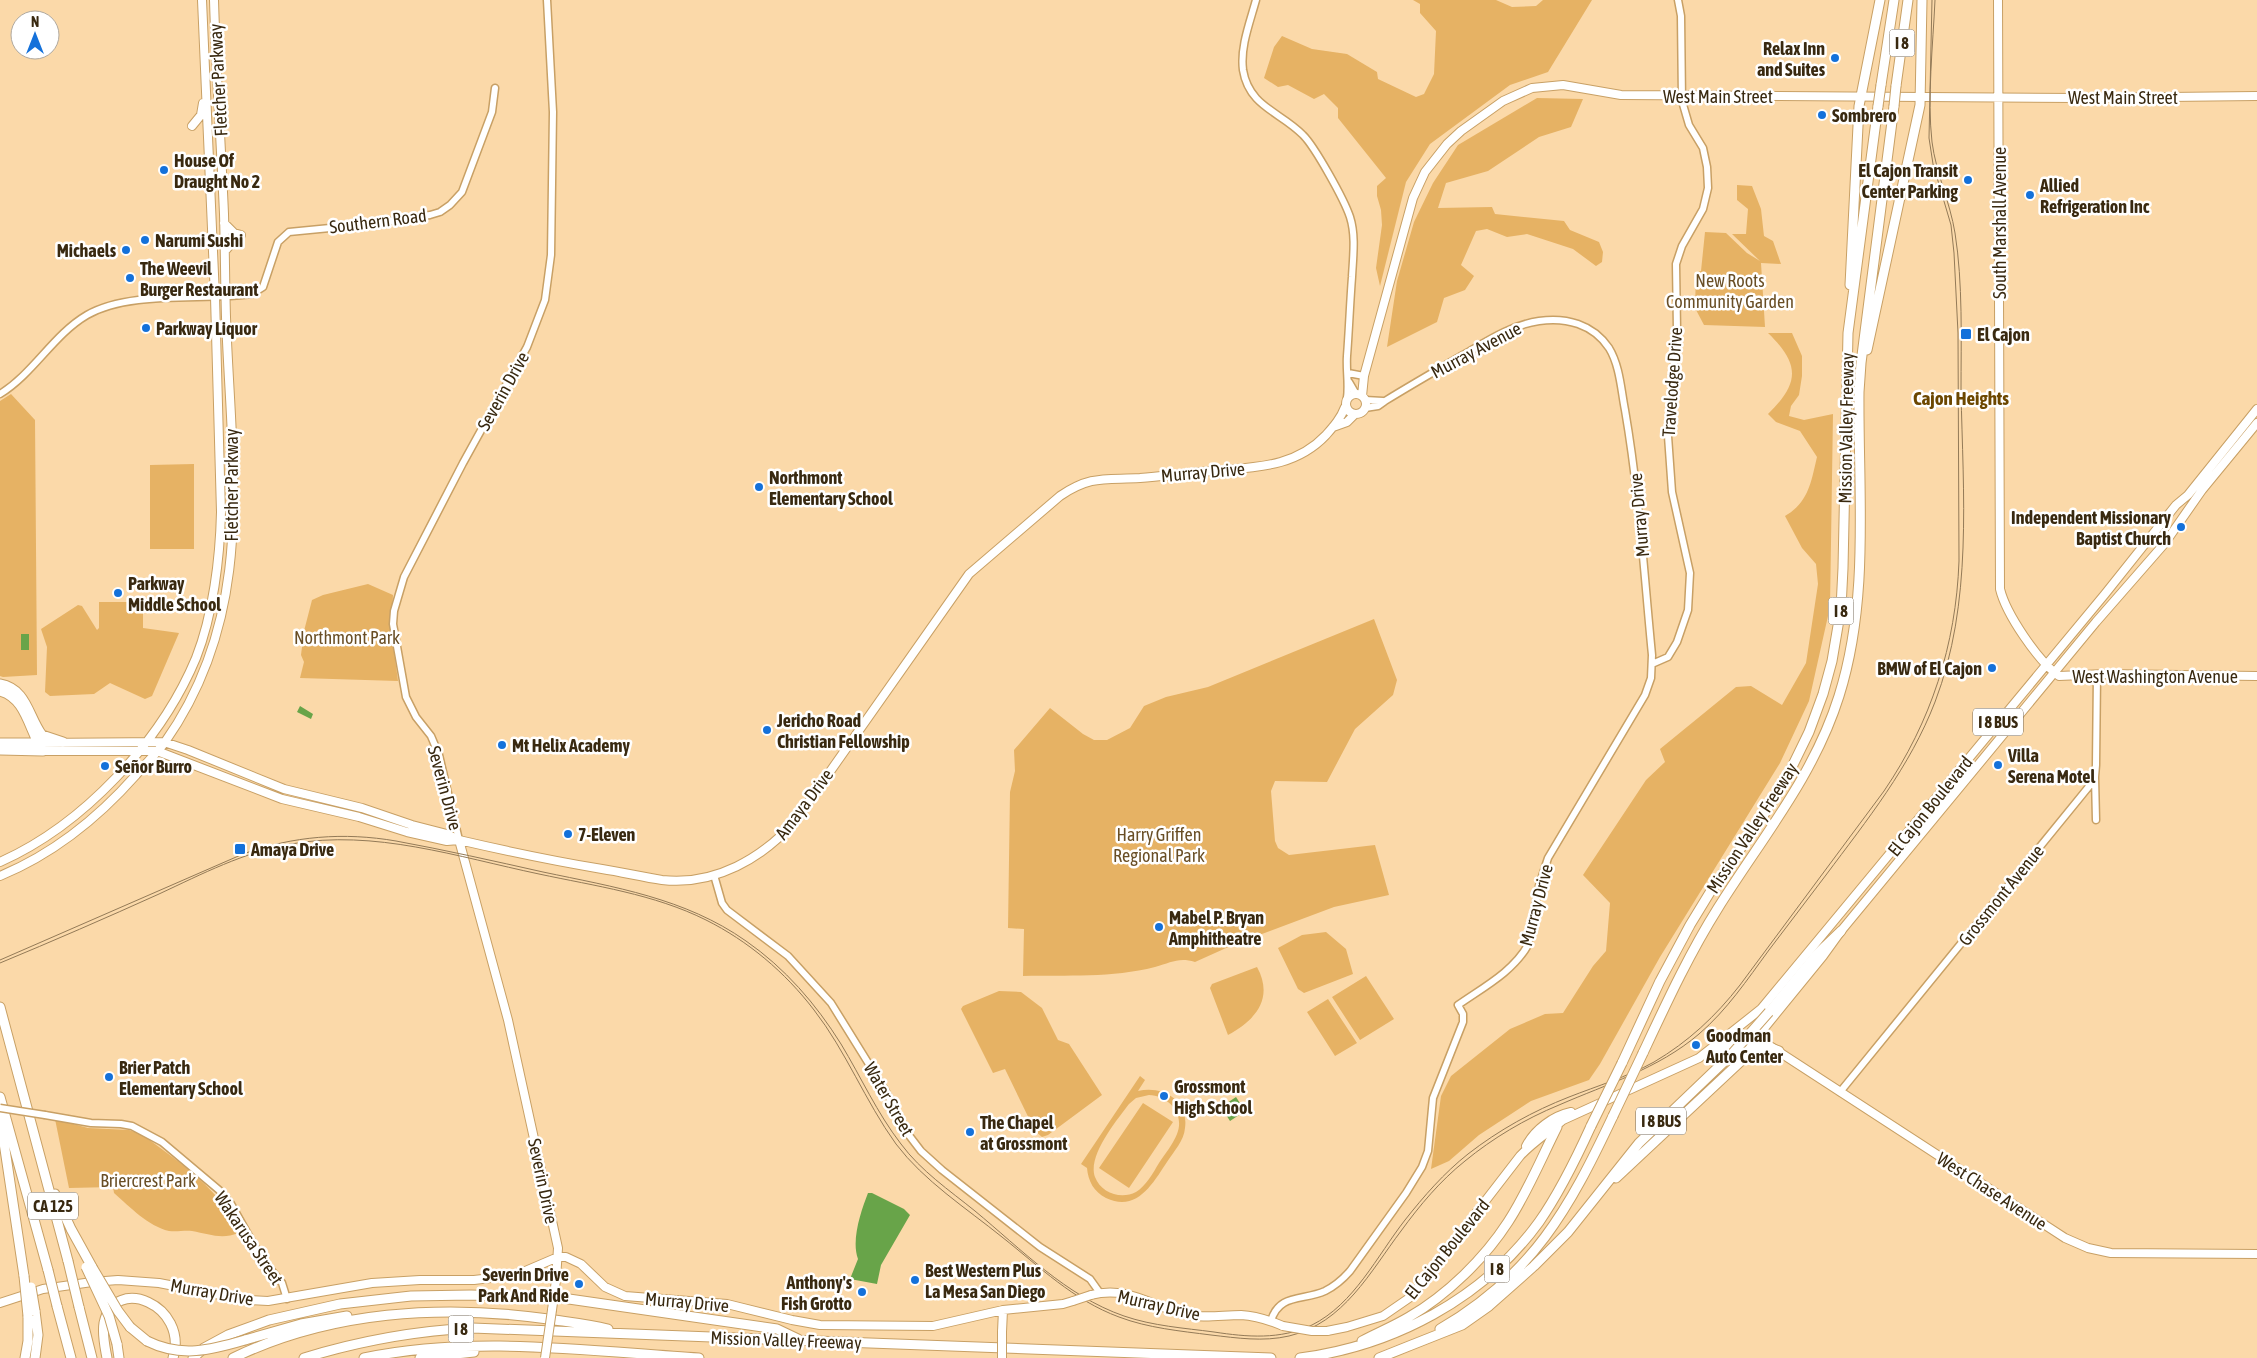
<svg xmlns="http://www.w3.org/2000/svg" width="2257" height="1358" viewBox="0 0 2257 1358" font-family="'Asap Condensed',sans-serif">
  <rect width="100%" height="100%" fill="#fbd9a9"/>
  <path fill="#e6b264" fill-rule="evenodd" d="M1413,0H1496L1512,7L1536,6L1543,0H1592L1548,72L1510,85L1430,144L1406,182L1380,286L1376,268L1382,225L1381,210L1377,196V186L1386,178L1338,118V108L1324,94L1314,99L1288,85L1278,87L1264,78L1274,47L1282,36L1312,49L1347,54L1377,72L1378,79L1416,97L1424,94L1434,74L1436,31L1420,13V4Z
    M1537,98L1583,99L1571,127L1539,137L1488,171L1446,183L1438,208L1492,207L1495,214L1564,221L1570,230L1599,242L1603,252L1602,262L1596,266L1573,249L1527,234L1507,237L1487,229L1476,231L1461,265L1474,276L1465,290L1444,298L1437,322L1387,347L1397,281L1414,222L1433,183L1458,145Z
    M1737,185L1752,186L1761,209L1764,236L1773,241L1781,264L1761,263L1765,327L1704,325L1695,308L1696,272L1701,271L1705,232L1726,233L1747,253L1760,261L1732,234H1746L1748,209L1737,200Z
    M1768,333H1792L1802,356V376L1799,395L1791,406L1789,416L1804,420L1833,414L1830,607L1809,701L1780,763L1660,957L1600,1064L1589,1080L1531,1101L1479,1135L1449,1161L1431,1169L1441,1096L1451,1076L1510,1029L1545,1014L1563,1013L1593,966L1606,951L1610,903L1583,875L1646,780L1665,762L1660,749L1736,687L1751,686L1782,705L1806,663L1818,584L1816,564L1802,548L1785,516C1809,502 1811,482 1817,457L1800,431L1776,422L1768,414C1800,383 1800,364 1768,333Z
    M11,394L35,420L37,675L3,677L0,676V401Z
    M194,464V549H150V465Z
    M368,584L393,595L391,629L398,681L300,678L304,662L301,655L304,631L312,600L323,595Z
    M99,602H143V628L179,633L152,696L145,699L110,683L94,694L50,696L45,692L47,647L41,629L78,605L82,606L97,630L99,628Z
    M1374,619L1397,680L1393,695L1355,729L1327,782L1275,781L1271,791L1275,841L1278,848L1289,855L1375,845L1389,895L1334,907L1235,944L1195,962C1178,957 1171,963 1155,967C1112,978 1067,975 1023,976L1024,929L1008,928L1010,792L1015,771L1014,750L1050,708L1083,734L1094,740H1107L1130,728L1144,706L1166,697L1208,687Z
    M1326,932L1346,949L1353,974L1304,993L1298,989L1278,948L1302,935Z
    M1257,967C1274,998 1256,1020 1228,1035L1210,988L1212,984Z
    M1366,976L1394,1019L1360,1040L1332,997Z
    M999,991L1021,992L1042,1008L1058,1040L1069,1044L1102,1095L1048,1135L1042,1137L1035,1131L1005,1069L993,1073L961,1009L963,1006Z
    M1328,999L1357,1043L1335,1056L1307,1012Z
    M1140,1076L1145,1080L1138,1091C1162,1085 1189,1100 1185,1128C1184,1141 1174,1151 1167,1162C1153,1183 1137,1213 1106,1198C1094,1192 1088,1181 1087,1168L1081,1164ZM1149,1095C1169,1096 1185,1114 1177,1134C1173,1144 1165,1154 1159,1163C1153,1173 1146,1186 1136,1192C1121,1200 1101,1193 1095,1177C1087,1156 1117,1120 1129,1104L1136,1098Z
    M1143,1103L1173,1122L1129,1188L1099,1168Z
    M55,1119L88,1128L129,1130L143,1135C173,1158 228,1194 238,1233C222,1240 209,1234 192,1231C185,1230 177,1232 169,1231C148,1226 130,1207 114,1193L113,1187L69,1188Z"/>
  <path fill="#68a449" d="M21,634H29V650H21Z
    M300,706L313,714L311,719L297,712Z
    M1236,1097L1245,1111L1230,1121L1221,1107Z
    M868,1193H872L904,1209L910,1215L881,1265L877,1284L850,1279L858,1259C851,1240 861,1211 868,1193Z"/>
  <g fill="none" stroke-linecap="round" stroke-linejoin="round">
    <g stroke="#c8a065" stroke-width="9">
      <path id="minor" d="M1256,0C1250,22 1240,47 1243,70C1249,107 1281,112 1303,135C1315,147 1344,199 1350,217C1356,236 1353,257 1352,277C1350,303 1349,330 1347,356C1346,370 1349,384 1347,398
        M1348,373L1364,376
        M1349,382L1356,394
        M0,394C34,373 53,335 87,315C131,290 203,301 252,294L263,287L278,242L289,232L371,224L430,215L440,212L450,205L462,192L492,112L495,88
        M1365,400L1383,401
        M1652,664L1668,657L1677,642L1688,610L1690,573L1672,492L1668,436L1677,330L1676,264L1682,246L1703,209L1708,188L1707,167L1703,148L1689,125L1682,101L1681,16L1678,0
        M2095,777L2096,820
        M459,840L439,755L431,736L416,717L406,697L393,624L394,611L404,577L463,463L527,347L545,300L551,255L553,112L547,0
        M714,875L722,903L727,910L788,956L831,1003L885,1090L908,1134L921,1151L942,1170L1040,1247L1090,1279L1100,1293
        M1840,1092L2091,784L2095,777L2096,765L2097,675
        M45,1115L91,1123L121,1124L132,1126L162,1142L219,1190L231,1204L262,1259L282,1283L287,1299
        M1271,1321C1279,1293 1303,1301 1325,1291C1335,1286 1343,1279 1350,1271L1406,1193L1422,1167L1428,1151L1433,1098L1463,1022V1014L1458,1005C1482,988 1513,972 1528,945L1539,886L1548,858L1645,695L1651,678L1652,655C1644,573 1639,491 1625,410C1621,390 1620,366 1609,348C1593,324 1566,317 1539,321C1511,325 1487,341 1463,355C1437,370 1411,385 1385,401L1378,406L1365,408"/>
    </g>
    <g stroke="#c8a065" stroke-width="10">
      <path id="major" d="M1998,0L2000,589C2006,614 2038,661 2059,676L2105,674L2257,676
        M192,126L201,115L203,103
        M224,223L234,233L241,235
        M225,251L236,238L241,235
        M1346 404a10 10 0 1 1 20 0a10 10 0 1 1-20 0Z
        M1362,396L1364,376L1413,198L1425,172L1447,144L1461,131L1503,101L1532,88L1563,85L1621,95L2078,98L2257,96
        M1333,427L1347,422L1354,415
        M37,743L164,742L188,750L284,789L362,808L412,825L447,834L459,840C506,851 554,861 602,869C622,872 642,877 662,880C715,886 763,858 796,820L969,574L1060,496C1091,475 1105,480 1140,478C1164,476 1188,473 1213,471C1254,467 1295,468 1326,435C1334,426 1341,418 1345,407
        M43,751H157L282,799L359,817L407,832L447,841L459,840
        M459,840L508,1020L558,1248L556,1280L552,1310
        M0,862C83,825 161,742 196,658C213,615 220,558 221,512L215,297L202,0
        M0,876C53,854 98,818 136,775C145,764 156,754 165,742C258,610 231,467 226,317C225,283 225,249 224,214C221,143 216,72 214,0
        M1753,1035L2065,1238L2088,1248L2111,1253L2257,1254
        M1707,1053H1715L1736,1040L1757,1037L1823,956L1841,931L2096,622L2165,543L2202,490L2257,423
        M1526,1146C1535,1129 1553,1116 1571,1112
        M1091,1295C1127,1285 1151,1306 1184,1314C1202,1319 1222,1315 1241,1315C1256,1316 1269,1320 1283,1326
        M0,1303L43,1289L92,1282L118,1280L159,1283L246,1300L268,1301L372,1283L420,1280H474L516,1275L558,1257H566L581,1264L605,1287L625,1296L727,1304L792,1320L820,1325L933,1326L1003,1310L1063,1304L1073,1301
        M1327,1331L1347,1327L1383,1316L1412,1296L1520,1156C1533,1142 1549,1132 1563,1120L1699,1058L1761,1009L2105,594L2176,505L2188,495L2257,409
        M1002,1332L1003,1310"/>
    </g>
    <g stroke="#c8a065" stroke-width="11">
      <path id="highway" d="M1881,85L1894,0
        M1896,86L1908,0
        M1850,285L1859,106L1880,0
        M1867,350L1920,105L1922,0
        M0,684C27,689 28,716 42,735L63,742
        M0,691C27,698 29,732 43,751
        M0,743H37
        M0,750L43,751
        M0,1007L68,1261
        M1769,1012L1816,955L1841,931
        M1745,1052L1757,1037
        M1643,1053C1666,1004 1689,954 1718,908C1761,839 1814,776 1839,696C1870,598 1858,493 1859,392L1861,363L1894,106
        M1622,1063L1660,981L1690,925L1712,889L1762,818L1790,771L1809,732L1823,694L1832,661L1841,608L1843,568L1848,333L1878,106
        M0,1097L48,1270
        M0,1116L24,1276
        M1616,1178L1755,1048L1768,1047L1779,1051
        M55,1194L71,1229L92,1267
        M57,1306L71,1358
        M79,1307L92,1358
        M130,1327L147,1341
        M1440,1329C1533,1275 1569,1209 1613,1116
        M245,1340L301,1324L347,1316
        M1362,1341C1377,1333 1394,1326 1409,1317C1447,1295 1484,1259 1508,1222C1527,1193 1541,1159 1557,1127
        M117,1344L119,1358
        M1409,1346L1462,1325L1489,1306L1534,1266L1568,1232L1639,1143L1731,1055
        M25,1358L28,1341V1316
        M35,1358L38,1335L35,1311
        M107,1358C105,1347 102,1335 104,1323C114,1274 189,1305 173,1358
        M193,1358L204,1348L228,1335L269,1320L340,1304L411,1296L471,1295L562,1298L777,1329L798,1339
        M233,1358C330,1311 442,1304 548,1319C568,1322 588,1324 608,1329
        M304,1358C359,1341 414,1331 472,1328L1271,1358
        M364,1358C473,1335 588,1351 699,1358
        M420,1358L474,1352
        M1300,1358C1393,1346 1483,1299 1539,1222C1560,1192 1576,1159 1591,1126
        M1379,1358L1414,1344"/>
    </g>
    <use href="#minor" stroke="#fff" stroke-width="6"/>
    <use href="#major" stroke="#fff" stroke-width="8"/>
    <use href="#highway" stroke="#fff" stroke-width="9"/>
    <path stroke="#937a57" stroke-width="1" d="M0,960L243,854C293,836 344,832 396,841C445,850 494,861 543,872C614,887 685,898 746,941C785,968 816,1004 841,1044C861,1077 877,1113 901,1144C921,1171 949,1190 975,1211C1021,1249 1066,1296 1124,1316C1153,1326 1184,1328 1214,1332C1247,1337 1280,1340 1312,1325C1354,1304 1377,1256 1405,1220C1424,1196 1444,1173 1468,1154C1499,1130 1533,1111 1569,1097C1597,1086 1627,1077 1654,1062C1688,1042 1716,1016 1740,985L1884,791C1931,722 1956,645 1959,561L1958,333L1954,253L1951,225L1933,164L1929,138L1932,0"/>
    <path stroke="#937a57" stroke-width="1" d="M0,963C53,941 106,918 159,894C202,874 244,852 291,844C374,829 458,857 539,874C595,886 654,894 706,920C748,941 785,972 814,1010C846,1051 865,1101 896,1144C924,1181 966,1208 1002,1237C1040,1267 1073,1300 1119,1317C1148,1328 1180,1331 1211,1335C1237,1338 1263,1342 1289,1336C1344,1323 1370,1272 1401,1231C1420,1205 1440,1181 1465,1161C1493,1138 1525,1119 1559,1105C1607,1084 1658,1069 1699,1034C1727,1010 1747,980 1769,950C1788,925 1807,900 1826,875C1867,820 1910,767 1935,702C1973,603 1963,494 1961,391C1961,340 1963,283 1955,233C1950,202 1936,173 1932,142C1927,98 1933,45 1935,0"/>
    <g stroke="#c8a065" stroke-width="9" stroke-linecap="butt">
      <path id="minor-bridge" d="M0,1108L45,1115"/>
    </g>
    <g stroke="#c8a065" stroke-width="10" stroke-linecap="butt">
      <path id="major-bridge" d="M1073,1301L1091,1295
        M1283,1326L1312,1331H1327
        M545,1358L552,1310
        M1002,1358V1332"/>
    </g>
    <g stroke="#c8a065" stroke-width="11" stroke-linecap="butt">
      <path id="highway-bridge" d="M1878,106L1881,85
        M1894,106L1896,86
        M1731,1055L1769,1012
        M1613,1116L1643,1053
        M1591,1126L1622,1063
        M68,1261L79,1307
        M86,1267L109,1316L117,1344
        M92,1267L118,1311L130,1327
        M48,1270L57,1306
        M24,1276L28,1316
        M31,1287L35,1311
        M147,1341C181,1358 211,1350 245,1340"/>
    </g>
    <use href="#minor-bridge" stroke="#fff" stroke-width="6"/>
    <use href="#major-bridge" stroke="#fff" stroke-width="8"/>
    <use href="#highway-bridge" stroke="#fff" stroke-width="9"/>
  </g>
  <g fill="#1471da" stroke="#fff" stroke-width="2">
    <circle cx="1835" cy="58" r="5"/>
    <circle cx="1822" cy="115" r="5"/>
    <circle cx="164" cy="170" r="5"/>
    <circle cx="1968" cy="180" r="5"/>
    <circle cx="2030" cy="195" r="5"/>
    <circle cx="145" cy="240" r="5"/>
    <circle cx="126" cy="250" r="5"/>
    <circle cx="130" cy="278" r="5"/>
    <circle cx="146" cy="328" r="5"/>
    <rect x="1960" y="328" width="12" height="12" rx="2.5"/>
    <circle cx="759" cy="487" r="5"/>
    <circle cx="2181" cy="527" r="5"/>
    <circle cx="118" cy="593" r="5"/>
    <circle cx="1992" cy="668" r="5"/>
    <circle cx="767" cy="730" r="5"/>
    <circle cx="502" cy="745" r="5"/>
    <circle cx="1998" cy="765" r="5"/>
    <circle cx="105" cy="766" r="5"/>
    <circle cx="568" cy="834" r="5"/>
    <rect x="234" y="843" width="12" height="12" rx="2.5"/>
    <circle cx="1159" cy="927" r="5"/>
    <circle cx="1696" cy="1045" r="5"/>
    <circle cx="109" cy="1077" r="5"/>
    <circle cx="1164" cy="1096" r="5"/>
    <circle cx="970" cy="1132" r="5"/>
    <circle cx="915" cy="1280" r="5"/>
    <circle cx="579" cy="1284" r="5"/>
    <circle cx="862" cy="1292" r="5"/>
  </g>
  <g text-anchor="middle" dominant-baseline="central" stroke-width="5" stroke-linejoin="round" paint-order="stroke">
    <g fill="#fff" stroke="#746958" stroke-width="1">
      <rect x="1889.5" y="29.5" width="25" height="27" rx="4"/>
      <rect x="1828.5" y="597.5" width="25" height="27" rx="4"/>
      <rect x="1973" y="708.5" width="50" height="27" rx="4"/>
      <rect x="1636" y="1107.5" width="50" height="27" rx="4"/>
      <rect x="28" y="1192.5" width="50" height="27" rx="4"/>
      <rect x="1484.5" y="1255.5" width="25" height="27" rx="4"/>
      <rect x="448.5" y="1315.5" width="25" height="27" rx="4"/>
    </g>
    <g font-size="16" font-weight="bold" fill="#392910">
      <text x="1902" y="43">I 8</text>
      <text x="1841" y="611">I 8</text>
      <text x="1998" y="722">I 8 BUS</text>
      <text x="1661" y="1121">I 8 BUS</text>
      <text x="53" y="1206">CA 125</text>
      <text x="1497" y="1269">I 8</text>
      <text x="461" y="1329">I 8</text>
    </g>
    <g font-size="18" font-weight="bold" fill="#392910" stroke="#fff" text-anchor="start">
      <text x="1825" y="48" text-anchor="end">Relax Inn<tspan x="1825" dy="21">and Suites</tspan></text>
      <text x="1832" y="115">Sombrero</text>
      <text x="174" y="160">House Of<tspan x="174" dy="21">Draught No 2</tspan></text>
      <text x="1958" y="170" text-anchor="end">El Cajon Transit<tspan x="1958" dy="21">Center Parking</tspan></text>
      <text x="2040" y="185">Allied<tspan x="2040" dy="21">Refrigeration Inc</tspan></text>
      <text x="155" y="240">Narumi Sushi</text>
      <text x="116" y="250" text-anchor="end">Michaels</text>
      <text x="140" y="268">The Weevil<tspan x="140" dy="21">Burger Restaurant</tspan></text>
      <text x="156" y="328">Parkway Liquor</text>
      <text x="1977" y="334">El Cajon</text>
      <text x="769" y="477">Northmont<tspan x="769" dy="21">Elementary School</tspan></text>
      <text x="2171" y="517" text-anchor="end">Independent Missionary<tspan x="2171" dy="21">Baptist Church</tspan></text>
      <text x="128" y="583">Parkway<tspan x="128" dy="21">Middle School</tspan></text>
      <text x="1982" y="668" text-anchor="end">BMW of El Cajon</text>
      <text x="777" y="720">Jericho Road<tspan x="777" dy="21">Christian Fellowship</tspan></text>
      <text x="512" y="745">Mt Helix Academy</text>
      <text x="2008" y="755">Villa<tspan x="2008" dy="21">Serena Motel</tspan></text>
      <text x="115" y="766">Señor Burro</text>
      <text x="578" y="834">7-Eleven</text>
      <text x="251" y="849">Amaya Drive</text>
      <text x="1169" y="917">Mabel P. Bryan<tspan x="1169" dy="21">Amphitheatre</tspan></text>
      <text x="1706" y="1035">Goodman<tspan x="1706" dy="21">Auto Center</tspan></text>
      <text x="119" y="1067">Brier Patch<tspan x="119" dy="21">Elementary School</tspan></text>
      <text x="1174" y="1086">Grossmont<tspan x="1174" dy="21">High School</tspan></text>
      <text x="980" y="1122">The Chapel<tspan x="980" dy="21">at Grossmont</tspan></text>
      <text x="925" y="1270">Best Western Plus<tspan x="925" dy="21">La Mesa San Diego</tspan></text>
      <text x="569" y="1274" text-anchor="end">Severin Drive<tspan x="569" dy="21">Park And Ride</tspan></text>
      <text x="852" y="1282" text-anchor="end">Anthony's<tspan x="852" dy="21">Fish Grotto</tspan></text>
    </g>
    <g font-size="18" fill="#392910" stroke="#fff">
      <text transform="translate(218 80) rotate(-93)">Fletcher Parkway</text>
      <text x="1718" y="96">West Main Street</text>
      <text x="2123" y="97">West Main Street</text>
      <text transform="translate(378 221) rotate(-7)">Southern Road</text>
      <text transform="translate(1999 223) rotate(-90)">South Marshall Avenue</text>
      <text transform="translate(1476 350) rotate(-28)">Murray Avenue</text>
      <text transform="translate(1672 382) rotate(-86)">Travelodge Drive</text>
      <text transform="translate(503 391) rotate(-61)">Severin Drive</text>
      <text transform="translate(1846 428) rotate(-89)">Mission Valley Freeway</text>
      <text transform="translate(1203 472) rotate(-5)">Murray Drive</text>
      <text transform="translate(231 485) rotate(-90)">Fletcher Parkway</text>
      <text transform="translate(1639 515) rotate(-95)">Murray Drive</text>
      <text x="2155" y="676">West Washington Avenue</text>
      <text transform="translate(445 788) rotate(75)">Severin Drive</text>
      <text transform="translate(804 804) rotate(-53)">Amaya Drive</text>
      <text transform="translate(1930 806) rotate(-51)">El Cajon Boulevard</text>
      <text transform="translate(1752 828) rotate(-57)">Mission Valley Freeway</text>
      <text transform="translate(2001 895) rotate(-51)">Grossmont Avenue</text>
      <text transform="translate(1536 905) rotate(-75)">Murray Drive</text>
      <text transform="translate(889 1099) rotate(60)">Water Street</text>
      <text transform="translate(543 1181) rotate(78)">Severin Drive</text>
      <text transform="translate(1992 1191) rotate(33)">West Chase Avenue</text>
      <text transform="translate(249 1238) rotate(56)">Wakarusa Street</text>
      <text transform="translate(1447 1249) rotate(-51)">El Cajon Boulevard</text>
      <text transform="translate(212 1292) rotate(10)">Murray Drive</text>
      <text transform="translate(687 1302) rotate(5)">Murray Drive</text>
      <text transform="translate(1159 1305) rotate(13)">Murray Drive</text>
      <text transform="translate(786 1340) rotate(2)">Mission Valley Freeway</text>
    </g>
    <g font-size="18" fill="#694e25" stroke="#fff">
      <text x="1730" y="280">New Roots<tspan x="1730" dy="21">Community Garden</tspan></text>
      <text x="347" y="637">Northmont Park</text>
      <text x="1159" y="834">Harry Griffen<tspan x="1159" dy="21">Regional Park</tspan></text>
      <text x="148" y="1180">Briercrest Park</text>
    </g>
    <g font-size="19" font-weight="bold" fill="#6c4700" stroke="#fff">
      <text x="1961" y="398">Cajon Heights</text>
    </g>
  </g>
  <g transform="translate(35 35)"><circle r="24" fill="#ffffff" stroke="#b0a99f"/>
  <path d="M0-4L9 19L0 12L-9 19Z" fill="#1471da"/>
  <text y="-8" font-size="14" font-weight="bold" text-anchor="middle" fill="#392910">N</text>
  </g>
</svg>
